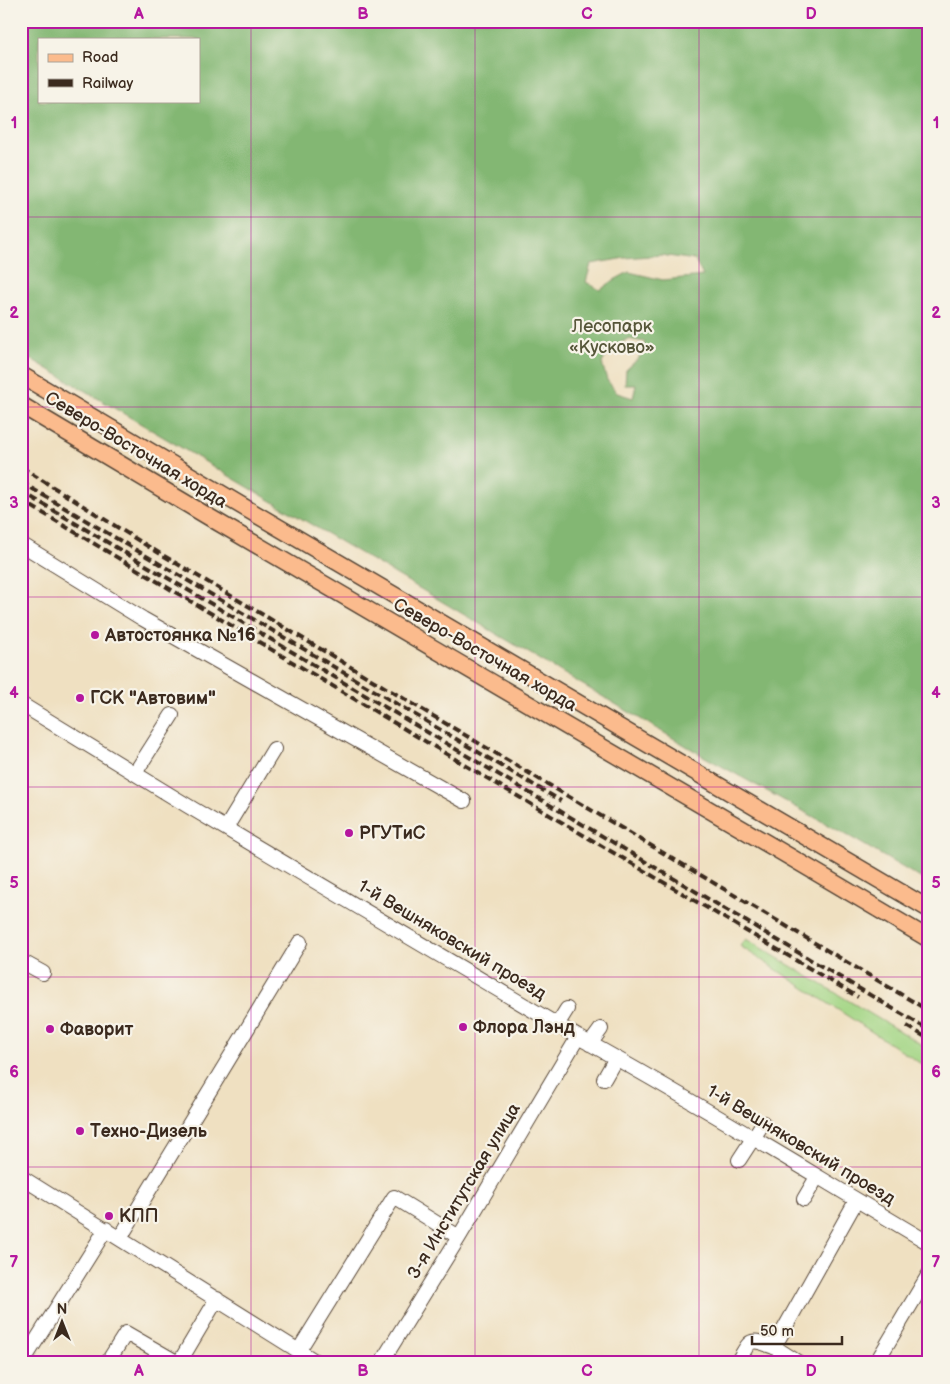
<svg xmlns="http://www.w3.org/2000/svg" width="950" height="1384" viewBox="0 0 950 1384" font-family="'Balsamiq Sans',sans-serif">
  <rect width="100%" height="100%" fill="#f7f3e8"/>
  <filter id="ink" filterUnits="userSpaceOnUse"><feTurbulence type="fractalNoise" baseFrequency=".02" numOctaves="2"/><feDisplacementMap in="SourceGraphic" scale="10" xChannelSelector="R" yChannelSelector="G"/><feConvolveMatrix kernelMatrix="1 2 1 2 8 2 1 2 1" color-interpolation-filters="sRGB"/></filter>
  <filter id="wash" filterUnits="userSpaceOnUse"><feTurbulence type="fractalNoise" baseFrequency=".0096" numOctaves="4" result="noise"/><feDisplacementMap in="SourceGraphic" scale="20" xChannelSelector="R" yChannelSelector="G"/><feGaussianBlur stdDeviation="1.12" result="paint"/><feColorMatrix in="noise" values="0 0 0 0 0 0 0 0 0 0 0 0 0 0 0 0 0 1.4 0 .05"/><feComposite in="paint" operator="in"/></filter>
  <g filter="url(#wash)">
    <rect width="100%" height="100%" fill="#efe0c1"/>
    <path fill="#a4d686" stroke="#708052" d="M746,939L929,1049V1069L740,946Z"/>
    <path fill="#83b773" stroke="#5f7048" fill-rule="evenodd" d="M21,21H929V459L923,491L929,496V883L854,839L705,757L21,353ZM39,39H199V101H39ZM661,255L695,260L703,276L663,280L629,272L614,280L600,290L586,282L591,264L625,258ZM628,339L645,342L639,358L626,370L625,385H636L633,398L617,393L607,380L602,363L611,348Z"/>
  </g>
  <g filter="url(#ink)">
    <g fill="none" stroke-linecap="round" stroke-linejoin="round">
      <g stroke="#564536" stroke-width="16">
        <path id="minor" d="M21,544L143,619L464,801
          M21,704L188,806L578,1037C697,1102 812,1174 929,1243
          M135,773L172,715
          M226,828L274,749
          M21,961L43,973
          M557,1025L567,1009
          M590,1044L601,1029
          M604,1079L616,1058
          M739,1160L763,1123
          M21,1177L318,1363
          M804,1199L817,1177
          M120,1238L300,942
          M299,1350L394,1197L459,1237
          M22,1363L106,1229
          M107,1363L126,1333L178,1363
          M179,1363L217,1299
          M381,1363L459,1237L578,1037
          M737,1363C751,1340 747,1337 774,1347
          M799,1363L774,1347L856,1201
          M876,1363L929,1274"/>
      </g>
      <g stroke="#564536" stroke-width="19">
        <path id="major" d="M21,375L225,496L929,909
          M21,405L209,517L814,871L929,939"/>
      </g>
      <use href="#minor" stroke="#fff" stroke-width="14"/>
      <use href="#major" stroke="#fbbb8d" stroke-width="16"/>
      <path stroke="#3b2a1e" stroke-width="4" stroke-dasharray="8 4" stroke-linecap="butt" d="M21,467L149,547L929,1011
        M21,482L561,801
        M21,491L929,1030
        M21,500L475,771L858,997
        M907,1026L929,1039"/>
    </g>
  </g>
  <path fill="none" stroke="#b5179e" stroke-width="1" stroke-opacity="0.55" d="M251,21V1363M475,21V1363M699,21V1363M21,217H929M21,407H929M21,597H929M21,787H929M21,977H929M21,1167H929"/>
  <g fill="#b5179e" stroke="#f7f3e8" stroke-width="2">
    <circle cx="95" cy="635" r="5"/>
    <circle cx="80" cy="698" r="5"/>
    <circle cx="349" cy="833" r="5"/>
    <circle cx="463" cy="1027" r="5"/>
    <circle cx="50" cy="1029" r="5"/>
    <circle cx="80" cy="1131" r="5"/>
    <circle cx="109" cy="1216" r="5"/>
  </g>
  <g text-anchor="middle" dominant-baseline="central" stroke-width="4.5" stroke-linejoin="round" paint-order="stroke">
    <g font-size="18" fill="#555538" stroke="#f7f3e8">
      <text x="612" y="326">Лесопарк<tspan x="612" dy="21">«Кусково»</tspan></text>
    </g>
    <g font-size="18" fill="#3b2a1e" stroke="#f7f3e8">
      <text transform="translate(136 450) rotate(31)">Северо-Восточная хорда</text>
      <text transform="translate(485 655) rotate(30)">Северо-Восточная хорда</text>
      <text transform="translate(452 940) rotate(31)">1-й Вешняковский проезд</text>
      <text transform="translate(801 1145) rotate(31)">1-й Вешняковский проезд</text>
      <text transform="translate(464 1191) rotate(-59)">3-я Институтская улица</text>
    </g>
    <g font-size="18" font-weight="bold" fill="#3b2a1e" stroke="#f7f3e8" text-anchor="start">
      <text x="105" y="635">Автостоянка №16</text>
      <text x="90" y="698">ГСК "Автовим"</text>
      <text x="359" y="833">РГУТиС</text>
      <text x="473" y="1027">Флора Лэнд</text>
      <text x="60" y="1029">Фаворит</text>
      <text x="90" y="1131">Техно-Дизель</text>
      <text x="119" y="1216">КПП</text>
    </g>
  </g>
  <rect width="950" height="1384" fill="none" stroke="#f7f3e8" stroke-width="55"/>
  <rect x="38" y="38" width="162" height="65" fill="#f7f3e8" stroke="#aca397"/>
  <rect x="48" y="54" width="25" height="8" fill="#fbbb8d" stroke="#aca397"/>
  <text x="82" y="62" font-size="15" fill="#3b2a1e">Road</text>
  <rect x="48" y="79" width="25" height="8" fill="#3b2a1e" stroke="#aca397"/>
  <text x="82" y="88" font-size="15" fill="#3b2a1e">Railway</text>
  <g transform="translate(62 1322)" stroke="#f7f3e8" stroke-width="4" paint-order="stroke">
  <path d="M0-4L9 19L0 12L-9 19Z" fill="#3b2a1e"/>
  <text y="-8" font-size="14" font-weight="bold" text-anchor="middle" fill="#3b2a1e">N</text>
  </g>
  <path d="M752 1336v8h90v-8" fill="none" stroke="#3b2a1e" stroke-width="2.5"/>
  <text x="760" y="1336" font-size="15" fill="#3b2a1e" stroke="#f7f3e8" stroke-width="4" paint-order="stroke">50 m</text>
  <rect x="28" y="28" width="894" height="1328" fill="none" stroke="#b5179e" stroke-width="2"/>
  <g font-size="16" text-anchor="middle" font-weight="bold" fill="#b5179e">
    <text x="139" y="19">A</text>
    <text x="363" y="19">B</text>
    <text x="587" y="19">C</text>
    <text x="811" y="19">D</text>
    <text x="14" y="128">1</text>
    <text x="936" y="128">1</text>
    <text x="14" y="318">2</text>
    <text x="936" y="318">2</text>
    <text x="14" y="508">3</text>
    <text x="936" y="508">3</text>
    <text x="14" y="698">4</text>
    <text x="936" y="698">4</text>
    <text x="14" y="888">5</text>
    <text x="936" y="888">5</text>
    <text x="14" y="1077">6</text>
    <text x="936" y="1077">6</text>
    <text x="14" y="1267">7</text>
    <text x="936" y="1267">7</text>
    <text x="139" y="1376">A</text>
    <text x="363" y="1376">B</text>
    <text x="587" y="1376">C</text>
    <text x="811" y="1376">D</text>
  </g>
</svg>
